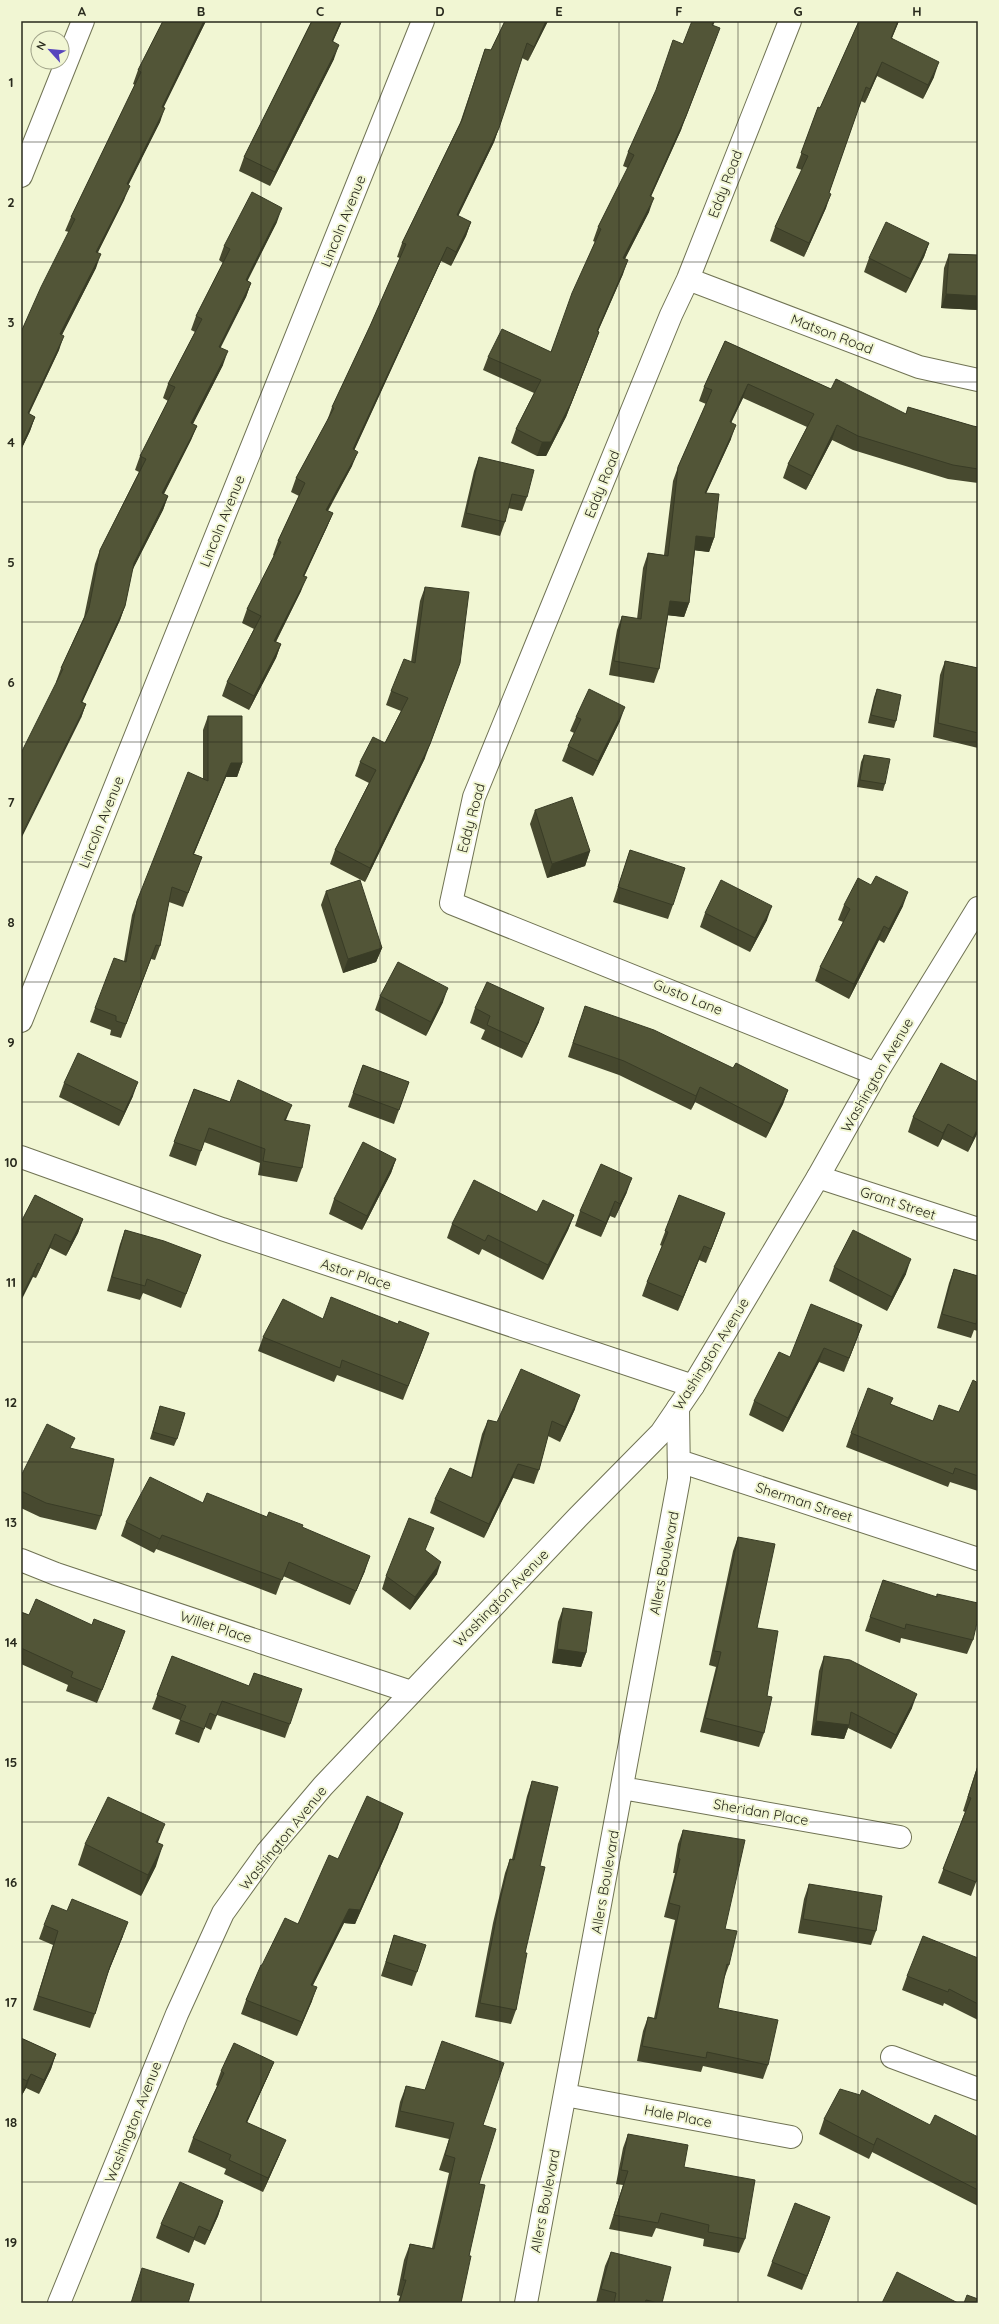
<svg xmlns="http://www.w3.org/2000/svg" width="999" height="2324" viewBox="0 0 999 2324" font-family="Quicksand,sans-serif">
  <rect width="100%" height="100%" fill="#f1f6d3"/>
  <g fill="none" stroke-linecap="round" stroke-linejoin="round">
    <g stroke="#707354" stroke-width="24">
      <path id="street" d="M790,21L688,279L671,315L474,797L451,903L876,1074
        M21,176L83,21
        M688,279L919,367L978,380
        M21,1021L423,21
        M21,1157L222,1229L693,1386
        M818,1177L978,1229
        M679,1461L978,1559
        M21,1560L56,1574L411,1692
        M622,1788L900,1837
        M892,2057L978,2089
        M565,2095L791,2137
        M526,2303L679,1479L678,1408"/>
    </g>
    <g stroke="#707354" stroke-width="24">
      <path id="secondary" d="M59,2303L177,2014L223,1913L267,1852L323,1786L578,1517L661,1433L693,1386L818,1177L876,1074L978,908"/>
    </g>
    <use href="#street" stroke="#fff" stroke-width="22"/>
    <use href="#secondary" stroke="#fff" stroke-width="22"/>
  </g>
  <path fill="#47492f" d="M163,21H206L163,107L160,122L128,185L124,200L98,252L96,268L62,335L59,350L29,414L35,417L30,431L21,450V332L69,232L65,231L71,217L135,85L133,84L138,70Z
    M309,21H342L333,41L334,59L270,186L239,171L244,157L311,22Z
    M505,21H548L528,61L522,58L494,142L458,216L471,222L466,236L451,266L441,261L354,450L352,466L328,511L333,513L327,527L304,576L301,591L276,642L281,644L276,658L249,710L222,696L227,682L254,629L242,623L247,609L274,556L273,555L278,541L299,496L291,492L296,478L327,421L332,407L370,326L400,258L397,257L402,243L460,123L485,49L491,50Z
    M715,21L713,26L681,130L651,196L649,212L625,259L623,274L598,331L599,332L594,346L566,417L546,456H537L511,443L516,429L534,393L483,370L488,357L551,352L595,242L593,241L598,227L628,168L623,166L628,152L683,44Z
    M859,21H899L892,38L934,77L923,99L877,76L865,103L861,101L829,193L826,208L804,257L770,241L775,227L802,170L796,168L818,107L820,108Z
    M277,222L247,280L251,283L246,297L220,347L223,365L193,424L197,426L191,440L164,494L168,496L163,510L132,570L125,606L120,620L82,702L86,704L81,718L56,682L61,668L84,617L95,564L100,550L139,472L135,470L140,456L168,401L163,398L168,384L195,332L191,330L196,316L223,263L219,260L224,246Z
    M929,243L924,257L906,293L864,272L869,258Z
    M949,254L978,255V310L941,308L944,268Z
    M725,341L831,389L906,414L908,407L973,426L978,427V483L948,479L853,450L832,440L806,490L783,478L788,464L807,427L743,398L731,422V439L706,493L714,538L709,552L695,550L689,603L684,617L668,615L659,669L654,683L609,675L617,630L622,616L637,619L643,568L648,553L664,555L673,481L678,467L706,404L699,401L704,387Z
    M479,457L527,497L522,511L508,508L505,522L500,536L461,527L474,471Z
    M425,587V758L365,882L330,864L335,850L369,783L355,776L360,762L385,743L401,711L386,705L391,691L411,662L420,601Z
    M945,661L978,668V748L933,737L940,675Z
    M877,689L896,721L894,728L868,723L874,697Z
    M208,716L242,763L237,777H226L194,854L202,857L183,907L169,902L160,946L155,960L151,959L121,1038L110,1035L111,1030L90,1022L95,1008L124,961L132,915L137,901L203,779V730Z
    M576,717L620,721L593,776L562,761L568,746L574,733L570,731Z
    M864,755L885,784L883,791L857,787L861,762Z
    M535,810L590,851L585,866L547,878L530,824Z
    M630,850L673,905L668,919L613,902Z
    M326,891L382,948L376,962L343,973L321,905Z
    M844,905L903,906L884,943L879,940L849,999L815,981L820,967L843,922L838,920Z
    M705,913L767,920L750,952L700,927Z
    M380,996L443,1002L426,1036L375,1010Z
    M475,1008L539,1022L522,1058L481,1039L485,1030L470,1023Z
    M580,1020L733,1068L788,1090L783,1104L766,1138L695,1102L691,1110L619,1075L568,1057Z
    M941,1063L978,1132L968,1152L942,1139L938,1147L908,1132L913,1117Z
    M363,1065L409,1082L394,1124L348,1107Z
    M64,1083L133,1096L119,1126L59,1097Z
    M194,1089L230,1102L286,1120L302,1168L297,1182L258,1175L260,1163L204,1142L196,1166L169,1156Z
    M396,1159L391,1173L362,1230L329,1214L334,1199Z
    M627,1192L615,1218L610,1216L601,1237L575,1226L580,1211Z
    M35,1195L83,1219L78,1233L66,1256L50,1248L36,1278L33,1277Z
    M679,1195L720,1227L706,1263L699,1260L678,1311L642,1296L647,1282L662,1246L660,1245Z
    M537,1212L574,1215L568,1230L543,1280L482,1249L479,1255L447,1238L452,1224Z
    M125,1230L201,1255L181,1308L143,1293L140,1300L107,1291L120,1244Z
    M834,1267L906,1274L887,1311L829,1281Z
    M954,1269L978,1276V1331L974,1330L971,1338L937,1328L949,1283Z
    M323,1319L424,1347L403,1400L337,1375L334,1382L258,1351L263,1337Z
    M862,1325L844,1372L819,1362L783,1432L749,1415L754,1401L790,1357Z
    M978,1383V1491L950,1482L948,1487L846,1447L851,1433L893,1398L890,1404L933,1421L959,1412Z
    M160,1406L177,1439L174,1446L150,1439Z
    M575,1409L560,1442L548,1436L539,1470L534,1484L513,1478L484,1538L430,1513L435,1499L471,1478L482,1434L488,1420L497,1422Z
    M71,1449L101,1516L96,1530L40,1517L21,1508V1476Z
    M203,1503L267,1517L365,1571L350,1605L283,1576L276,1595L156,1549L154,1553L121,1536L126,1522Z
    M738,1537L757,1628L767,1696L764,1733L759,1747L700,1732L716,1667L709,1665L733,1551Z
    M426,1550L437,1574L410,1610L382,1589L386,1576Z
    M878,1594L936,1597L937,1594L973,1640L967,1654L901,1638L900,1643L865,1631Z
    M563,1608L586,1653L581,1667L552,1663L558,1622Z
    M21,1612L29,1615L120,1645L97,1703L66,1691L68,1685L21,1664Z
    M172,1656L290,1724L285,1738L217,1715L211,1730L205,1727L199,1743L175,1734L180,1720L152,1709Z
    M824,1656L912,1708L891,1749L848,1728L844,1739L811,1735L819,1671Z
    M978,1764V1877L971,1896L938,1883L965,1812L963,1811Z
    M532,1781L540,1866L525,1953L516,2010L511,2024L475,2017L493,1923L505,1873L510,1859H512L527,1796Z
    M398,1827L355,1924L344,1923L313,1985L312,2001L297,2036L241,2014L246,2000L262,1965L298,1924L338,1859Z
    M683,1830L725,1929L729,1965L724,1979L718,2008L768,2065L763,2079L703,2066L701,2072L637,2061L643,2031L648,2017L654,2018L675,1920L664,1917L675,1873H673L678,1844Z
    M158,1843L156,1866L141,1896L78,1865L85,1844Z
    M809,1884L876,1931L871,1945L798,1933L804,1899Z
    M44,1925L123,1936L108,1973L95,2014L90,2028L33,2010L53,1945L39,1939Z
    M394,1935L417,1972L412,1986L381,1976Z
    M978,1958V2020L944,2003L943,2006L902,1990L907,1976Z
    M21,2038L56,2054L51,2069L39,2094L26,2088L22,2095H21Z
    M274,2062L268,2076L247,2122L280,2154L263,2192L224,2174L226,2169L188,2152L193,2138L217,2086L216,2085L221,2071Z
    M406,2086L483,2125L479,2184L469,2256L461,2303H398L400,2296L397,2295L404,2260L410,2244L432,2248L449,2173L439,2170L449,2139L395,2127L400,2102Z
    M824,2119L930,2125L978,2137V2206L872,2152L869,2159L819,2134Z
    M628,2134L684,2167L745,2239L739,2253L703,2246L704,2239L656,2228L652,2237L609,2229L623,2185L616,2184L623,2148Z
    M223,2201L218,2216L205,2245L194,2240L189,2253L156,2238L161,2224Z
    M825,2231L802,2290L767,2276L772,2262Z
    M611,2252L662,2303H596L605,2266Z"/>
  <path fill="#393c26" d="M204,21H206L157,121L162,107Z
    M341,21H342L327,55L332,41Z
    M546,21H548L528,61L534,47Z
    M898,21H899L886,52L891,38Z
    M720,28L681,130L645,210L650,196Z
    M339,45L334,59L270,186L275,172Z
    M882,62L877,76L865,103L870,89Z
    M939,62L934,77L923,99L928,85Z
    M165,108L160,122L122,198L127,184Z
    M499,128L494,142L452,229L457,215Z
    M130,186L124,200L91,266L96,252Z
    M831,194L826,208L804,257L809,243Z
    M654,198L649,212L618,272L623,258Z
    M282,208L277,222L241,294L246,280Z
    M471,222L466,236L451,266L456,252Z
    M929,243L924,257L906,293L911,279Z
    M447,247L441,261L348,464L353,449Z
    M101,254L96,268L55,348L60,334Z
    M628,260L623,274L592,345L597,331Z
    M251,283L246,297L214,361L219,347Z
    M946,294L978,296V310L941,308Z
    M599,332L566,417L546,456H537L542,442Z
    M64,336L59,350L22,428L28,413Z
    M228,351L223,365L186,437L191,423Z
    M748,384L743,398L725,436L730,422Z
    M35,417L30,431L21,450V447Z
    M736,425L731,439L700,507L705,493Z
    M837,425L832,440L806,490L812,476Z
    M197,426L191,440L157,507L162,493Z
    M358,452L352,466L320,524L326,510Z
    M168,496L163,510L129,577L134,563Z
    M333,513L327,527L298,590L303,576Z
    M696,536L714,538L709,552L691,550Z
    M307,577L301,591L269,655L274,641Z
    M670,601L689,603L684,617L665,615Z
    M125,606L120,620L76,716L81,702Z
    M281,644L276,658L249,710L254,696Z
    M460,663L425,758L365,882L370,868Z
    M86,704L81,718L21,839V836Z
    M625,707L620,721L593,776L598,761Z
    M231,763H242L237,777H226L188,868L193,854Z
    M590,851L585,866L547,878L552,864Z
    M908,892L903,906L884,943L889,929Z
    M772,906L767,920L750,952L755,938Z
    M884,926L879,940L849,999L854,984Z
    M382,948L376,962L343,973L348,959Z
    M448,988L443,1002L426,1036L431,1022Z
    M544,1008L539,1022L522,1058L528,1044Z
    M138,1082L133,1096L119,1126L124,1112Z
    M700,1087L695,1102L691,1110L696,1096Z
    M788,1090L783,1104L766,1138L771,1124Z
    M292,1105L286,1120L279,1134L284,1120Z
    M948,1124L942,1139L938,1147L943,1133Z
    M978,1128V1132L968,1152L973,1138Z
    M396,1159L391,1173L362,1230L367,1216Z
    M632,1178L627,1192L615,1218L620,1204Z
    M615,1201L610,1216L601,1237L606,1223Z
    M725,1213L720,1227L706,1263L711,1249Z
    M574,1215L568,1230L543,1280L548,1265Z
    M83,1219L78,1233L66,1256L71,1242Z
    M55,1234L50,1248L36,1278L41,1265Z
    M704,1246L699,1260L678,1311L683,1297Z
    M911,1259L906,1274L887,1311L892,1297Z
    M38,1263L33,1277L21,1301V1297Z
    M862,1325L857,1339L844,1372L849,1358Z
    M824,1348L819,1362L783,1432L788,1418Z
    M580,1395L575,1409L560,1442L565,1427Z
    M518,1464L513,1478L484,1538L489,1524Z
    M162,1535L156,1549L154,1553L160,1539Z
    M370,1556L365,1571L350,1605L356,1591Z
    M441,1562L437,1574L410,1610L415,1597Z
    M125,1631L120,1645L97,1703L102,1690Z
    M557,1649L586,1653L581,1667L552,1663Z
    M917,1694L912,1708L891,1749L896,1735Z
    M816,1721L849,1725L844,1739L811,1735Z
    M403,1813L398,1827L355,1924L344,1923L306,1999L311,1985L349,1909Z
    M165,1824L157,1845L156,1842Z
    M163,1845L156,1866L141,1896L148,1875Z
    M128,1922L123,1936L105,1980L110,1966Z
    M317,1987L312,2001L297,2036L302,2022Z
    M56,2054L51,2069L39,2094L44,2080Z
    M274,2062L268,2076L241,2136L246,2122Z
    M31,2074L26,2088L22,2095L27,2081Z
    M877,2138L872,2152L869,2159L874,2145Z
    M286,2140L280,2154L263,2192L268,2178Z
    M223,2201L218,2216L205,2245L210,2231Z
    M830,2217L825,2231L802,2290L807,2276Z
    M199,2226L194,2240L189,2253L194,2238Z"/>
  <path fill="#525537" stroke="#393c26" d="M163,21H204L162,107L165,108L127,184L130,186L96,252L101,254L60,334L64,336L28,413L35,417L21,447V332L41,287L75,219L71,217L141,72L138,70Z
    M312,21H341L332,41L339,45L275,172L244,157Z
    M505,21H546L534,47L527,43L499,128L457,215L471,222L456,252L447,247L353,449L358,452L326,510L333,513L303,576L307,577L274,641L281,644L254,696L227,682L261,616L247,609L281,542L278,541L305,483L296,478L334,408L332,407L370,326L406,244L402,243L462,120L485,49L491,50Z
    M692,21H714L712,25L720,28L686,116L650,196L654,198L623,258L628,260L597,331L599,332L571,403L551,442H542L516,429L541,380L488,357L502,329L551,352L572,293L601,229L598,227L634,155L628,152L656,90L673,40L683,44Z
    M859,21H898L891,38L939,62L928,85L882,62L870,89L866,87L829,193L831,194L809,243L775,227L808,156L801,153L818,107L820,108Z
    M252,192L282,208L246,280L251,283L219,347L228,351L191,423L197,426L162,493L168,496L134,563L125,606L81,702L86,704L21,836V753L63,669L61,668L89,608L100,550L146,459L140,456L175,387L168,384L202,319L196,316L230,249L224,246Z
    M886,222L929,243L911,279L869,258Z
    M949,254L978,255V296L946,294Z
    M725,341L831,389L836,379L906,414L908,407L973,426L978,427V469L953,465L858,436L837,425L812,476L788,464L814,414L748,384L730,422L736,425L705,493L719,494L714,538L696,536L689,603L670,601L659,669L614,661L622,616L641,619L648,553L668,556L678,467L712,390L704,387Z
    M479,457L534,470L527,497L512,494L505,522L466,513Z
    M425,587L469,592L460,663L430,744L370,868L335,850L376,770L360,762L373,737L385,743L408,698L391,691L404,659L415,663Z
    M945,661L978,668V733L938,723Z
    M589,689L625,707L598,761L568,746L581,719L576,717Z
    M877,689L901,695L896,721L871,715Z
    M208,716H242V763H231L193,854L202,857L188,893L172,887L160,946L156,945L126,1024L116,1021V1016L95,1008L114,958L126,962L137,901L188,772L208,781Z
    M864,755L890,759L885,784L860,780Z
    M572,797L590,851L552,864L535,810Z
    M630,850L685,868L673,905L618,887Z
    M876,876L908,892L889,929L884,926L854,984L820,967L850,909L844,905L858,878L871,885Z
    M360,880L382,948L348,959L326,891Z
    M721,880L772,906L755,938L705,913Z
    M398,962L448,988L431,1022L380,996Z
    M487,982L544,1008L528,1044L487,1025L490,1016L475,1008Z
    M585,1006L654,1030L733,1068L736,1063L788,1090L771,1124L700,1087L696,1096L624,1061L573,1043Z
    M78,1053L138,1082L124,1112L64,1083Z
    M941,1063L978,1082V1128L973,1138L948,1124L943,1133L913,1117Z
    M363,1065L409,1082L399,1110L353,1093Z
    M238,1080L292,1105L284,1120L310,1125L302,1168L263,1161L265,1149L209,1128L201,1151L174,1142L194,1089L230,1102Z
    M363,1142L396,1159L367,1216L334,1199Z
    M601,1164L632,1178L620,1204L615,1201L606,1223L580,1211Z
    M474,1180L537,1212L543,1200L574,1215L548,1265L488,1235L485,1241L452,1224Z
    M35,1195L83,1219L71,1242L55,1234L41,1265L38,1263L21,1297V1222Z
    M679,1195L725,1213L711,1249L704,1246L683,1297L647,1282L668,1232L665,1231Z
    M125,1230L164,1241L201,1255L186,1294L147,1279L145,1286L112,1277Z
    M853,1230L911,1259L892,1297L834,1267Z
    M954,1269L978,1276V1316L976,1324L942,1314Z
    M331,1297L398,1324L399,1321L429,1333L408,1386L342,1360L340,1368L263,1337L283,1299L323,1319Z
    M811,1304L862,1325L849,1358L824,1348L788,1418L754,1401L779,1352L790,1357Z
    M521,1369L580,1395L565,1427L552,1421L539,1470L518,1464L489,1524L435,1499L450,1468L472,1478L488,1420L497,1422Z
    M973,1380L978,1383V1476L955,1468L953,1474L851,1433L868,1388L893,1398L890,1404L933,1421L939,1405L959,1412Z
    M160,1406L185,1413L177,1439L153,1432Z
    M47,1424L75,1438L70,1448L114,1459L101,1516L46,1503L21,1491V1476Z
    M150,1477L203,1503L207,1493L267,1517L269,1512L303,1525L302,1527L370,1556L356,1591L289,1562L282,1580L162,1535L160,1539L126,1522Z
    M409,1518L434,1528L425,1550L441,1562L415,1597L386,1576Z
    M738,1537L775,1544L757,1628L778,1631L767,1696L772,1697L764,1733L705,1718L721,1652L714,1651Z
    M883,1580L937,1597V1594L978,1603V1618L973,1640L906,1624L905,1629L870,1617Z
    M36,1599L92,1625L94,1619L125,1631L102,1690L71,1677L73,1672L21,1648V1612L29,1615Z
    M563,1608L592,1612L586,1653L557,1649Z
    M172,1656L249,1686L254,1673L302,1689L290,1724L222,1701L216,1716L210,1713L204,1729L180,1720L186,1706L157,1695Z
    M824,1656L850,1660L917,1694L896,1735L851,1712L849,1725L816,1721Z
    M978,1766V1876L976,1882L943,1869L971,1798L968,1797Z
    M532,1781L558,1787L540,1866L545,1867L525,1953H527L516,2010L480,2003L498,1909L510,1859L514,1860Z
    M367,1796L403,1813L360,1910L349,1909L311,1985L317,1987L302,2022L246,2000L261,1965H262L285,1918L298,1924L329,1855L338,1859Z
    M108,1797L165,1824L156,1842L163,1845L148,1875L85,1844Z
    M683,1830L745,1840L725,1929L737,1931L729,1965L727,1964L718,2008L778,2020L768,2065L707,2052L706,2058L642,2046L648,2017L656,2019L680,1906L669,1903L680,1859L678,1858Z
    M809,1884L882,1896L876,1931L803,1919Z
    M72,1899L128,1922L110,1966L95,2014L38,1996L58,1931L44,1925L52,1905L67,1911Z
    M394,1935L426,1945L417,1972L386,1962Z
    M923,1936L978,1958V2004L949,1989L948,1992L907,1976Z
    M21,2038L56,2054L44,2080L31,2074L27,2081L21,2078Z
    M442,2041L504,2063L483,2125L496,2129L479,2184L485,2185L469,2256H471L461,2303H399L406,2280H403L410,2244L434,2249L455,2158L445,2155L454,2123L400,2111L406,2086L425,2090Z
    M234,2043L274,2062L246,2122L286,2140L268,2178L229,2160L231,2155L193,2138L224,2073L221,2071Z
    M840,2089L860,2095L862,2090L930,2125L935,2115L978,2137V2190L877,2138L874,2145L824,2119Z
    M628,2134L688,2145L684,2167L755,2180L745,2239L708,2232L709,2225L661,2213L658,2223L614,2215L628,2171L621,2170Z
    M180,2182L223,2201L210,2231L199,2226L194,2238L161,2224Z
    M795,2203L830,2217L807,2276L772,2262Z
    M611,2252L671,2267L662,2303H658L646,2300L645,2303H614L616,2293L601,2289Z
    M142,2268L194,2284L188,2303H131Z
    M897,2272L958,2303H882Z
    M967,2295L978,2299V2303H964Z"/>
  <path fill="none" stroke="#292a1d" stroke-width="1" stroke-opacity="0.55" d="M141,21V2303M261,21V2303M380,21V2303M500,21V2303M619,21V2303M738,21V2303M858,21V2303M21,142H978M21,262H978M21,382H978M21,502H978M21,622H978M21,742H978M21,862H978M21,982H978M21,1102H978M21,1222H978M21,1342H978M21,1462H978M21,1582H978M21,1702H978M21,1822H978M21,1942H978M21,2062H978M21,2182H978"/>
  <g text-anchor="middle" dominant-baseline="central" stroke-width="4" stroke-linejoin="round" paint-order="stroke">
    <g font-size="14" fill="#292a1d" stroke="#f1f6d3">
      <text transform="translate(725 184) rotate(-69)">Eddy Road</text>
      <text transform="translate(343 221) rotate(-68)">Lincoln Avenue</text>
      <text transform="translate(832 334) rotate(21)">Matson Road</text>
      <text transform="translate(602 484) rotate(-68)">Eddy Road</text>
      <text transform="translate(222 521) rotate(-68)">Lincoln Avenue</text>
      <text transform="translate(471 818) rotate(-75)">Eddy Road</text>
      <text transform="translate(101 822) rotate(-68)">Lincoln Avenue</text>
      <text transform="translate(688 997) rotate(22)">Gusto Lane</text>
      <text transform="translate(877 1075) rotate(-60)">Washington Avenue</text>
      <text transform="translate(898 1203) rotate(18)">Grant Street</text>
      <text transform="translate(356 1274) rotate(18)">Astor Place</text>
      <text transform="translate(711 1354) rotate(-58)">Washington Avenue</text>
      <text transform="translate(804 1502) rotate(18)">Sherman Street</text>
      <text transform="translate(664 1563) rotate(-79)">Allers Boulevard</text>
      <text transform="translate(501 1598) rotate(-46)">Washington Avenue</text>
      <text transform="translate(216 1627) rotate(18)">Willet Place</text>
      <text transform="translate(761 1812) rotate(10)">Sheridan Place</text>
      <text transform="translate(283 1838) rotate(-51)">Washington Avenue</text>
      <text transform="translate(605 1882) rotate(-80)">Allers Boulevard</text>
      <text transform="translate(678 2116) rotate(11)">Hale Place</text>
      <text transform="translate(133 2122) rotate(-68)">Washington Avenue</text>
      <text transform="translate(545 2201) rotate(-79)">Allers Boulevard</text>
    </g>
  </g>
  <rect width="999" height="2324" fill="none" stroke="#f1f6d3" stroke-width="44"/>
  <g transform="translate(50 50) rotate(297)"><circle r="19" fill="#f1f6d3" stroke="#a1a48a"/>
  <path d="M0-3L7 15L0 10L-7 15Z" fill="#5745bd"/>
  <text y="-6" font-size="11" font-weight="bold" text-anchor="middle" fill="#292a1d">N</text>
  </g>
  <rect x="22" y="22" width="955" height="2280" fill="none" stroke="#292a1d" stroke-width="1.5"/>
  <g font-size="13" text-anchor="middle" font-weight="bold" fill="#292a1d">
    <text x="82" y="16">A</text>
    <text x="201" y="16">B</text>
    <text x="320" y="16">C</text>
    <text x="440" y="16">D</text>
    <text x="559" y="16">E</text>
    <text x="679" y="16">F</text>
    <text x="798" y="16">G</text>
    <text x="917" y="16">H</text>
    <text x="11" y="87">1</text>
    <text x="11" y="207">2</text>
    <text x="11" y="327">3</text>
    <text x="11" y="447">4</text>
    <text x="11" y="567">5</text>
    <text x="11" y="687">6</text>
    <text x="11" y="807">7</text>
    <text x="11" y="927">8</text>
    <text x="11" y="1047">9</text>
    <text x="11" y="1167">10</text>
    <text x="11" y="1287">11</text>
    <text x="11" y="1407">12</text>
    <text x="11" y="1527">13</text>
    <text x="11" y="1647">14</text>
    <text x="11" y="1767">15</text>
    <text x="11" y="1887">16</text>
    <text x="11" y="2007">17</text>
    <text x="11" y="2127">18</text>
    <text x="11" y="2247">19</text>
  </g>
</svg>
